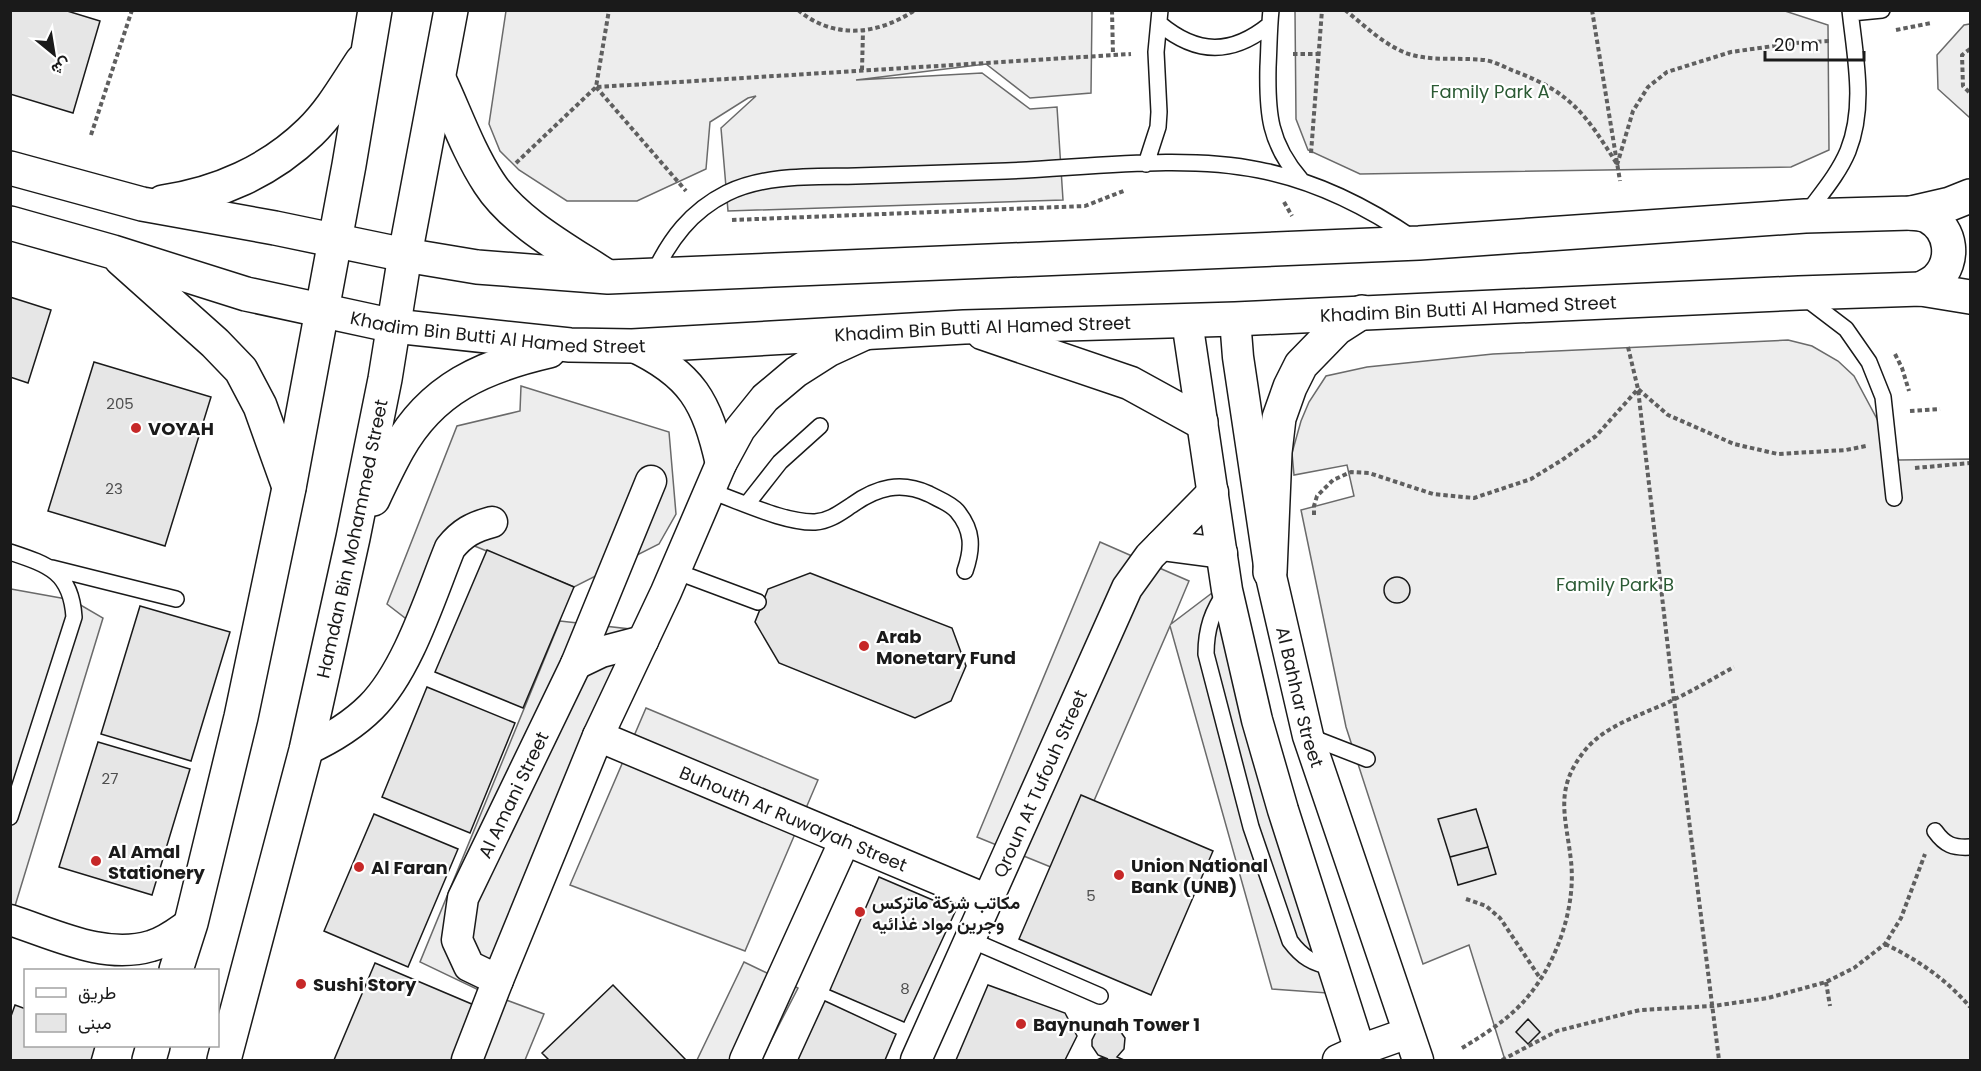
<svg xmlns="http://www.w3.org/2000/svg" width="1981" height="1071" viewBox="0 0 1981 1071" font-family="Poppins,Vazirmatn,sans-serif">
  <rect width="100%" height="100%" fill="#fff"/>
  <path fill="#ededed" stroke="#6a6a6a" stroke-width="1.5" d="M506,11H1092L1091,93L1030,98L986,64L856,80L982,73L1030,109L1057,107L1063,200L728,211L721,128L756,96L748,98L710,122L706,169L637,201H567L519,170L500,151L489,124Z
    M1295,11H1785L1828,25L1829,150L1791,167L1360,174L1308,150L1296,119Z
    M1970,24V117H1969L1938,89L1937,55L1964,25Z
    M1788,340L1812,346L1838,361L1854,376L1899,460L1970,459V1060H1505L1469,945L1423,964L1346,727L1301,510L1354,496L1347,465L1294,475L1292,453L1301,421L1309,402L1326,376L1367,367L1493,354Z
    M521,386L669,432L676,514L659,544L574,587L443,533L409,621L387,604L457,426L520,411Z
    M1100,542L1189,581L1171,624L1212,593L1264,795L1327,993L1272,989L1170,626L1063,872L977,837Z
    M11,589L72,600L103,618L11,919Z
    M560,621L630,629L482,991L544,1014L525,1060H452L481,991L420,962Z
    M646,708L818,780L745,951L570,885Z
    M744,962L798,988L761,1060H697Z"/>
  <path fill="#e6e6e6" stroke="#1a1a1a" stroke-width="1.5" d="M10,10H64L100,21L73,113L10,94Z
    M10,297L51,310L28,383L10,377Z
    M94,362L211,397L165,546L48,511Z
    M487,550L574,587L523,708L435,672Z
    M810,573L952,628L966,666L951,701L915,718L779,663L755,622L768,589Z
    M1384 590a13 13 0 1 1 26 0a13 13 0 1 1-26 0Z
    M140,606L230,632L191,761L101,734Z
    M427,687L515,723L470,833L382,797Z
    M98,742L190,769L152,895L59,867Z
    M1081,795L1213,851L1151,995L1019,939Z
    M1476,809L1488,847L1450,857L1438,819Z
    M374,814L458,849L408,967L324,931Z
    M1488,847L1496,874L1458,885L1450,857Z
    M879,877L956,910L904,1022L830,990Z
    M375,963L474,1005L451,1060H334Z
    M613,985L686,1060H549L542,1053Z
    M988,985L1065,1013L1077,1036L1065,1060H956Z
    M825,1001L896,1034L885,1060H798Z
    M15,1005L26,1009V1046H95L91,1060H10V1019Z
    M1528,1019L1540,1032L1528,1044L1516,1032Z
    M1107,1025L1118,1028L1125,1038L1124,1049L1117,1057L1124,1060H1097L1101,1058L1108,1059L1098,1055L1092,1046V1040L1097,1030Z"/>
  <g fill="none" stroke-linecap="round" stroke-linejoin="round">
    <g stroke="#1a1a1a" stroke-width="18">
      <path id="lane" d="M1271,10C1269,29 1269,48 1268,67C1267,113 1269,143 1301,180
        M1851,13L1882,10
        M1160,24C1197,55 1232,55 1269,25
        M1146,164L1158,127L1159,112L1156,52L1160,10
        M1805,216C1820,195 1838,175 1848,151C1866,106 1855,57 1850,10
        M653,275C670,239 691,211 727,193C766,174 814,177 856,176C906,174 956,173 1006,171C1084,168 1182,154 1259,170C1316,181 1366,206 1414,239
        M1804,297L1846,329L1869,362L1883,397L1894,498
        M710,491C740,501 784,523 815,522C830,521 841,512 852,505C877,487 901,481 929,494C938,499 950,503 957,511C973,530 973,548 965,571
        M747,504L780,462L820,426
        M10,552C49,565 71,572 74,617L10,817
        M52,568L176,599
        M675,571L758,602
        M1227,590C1212,611 1206,629 1206,654L1251,827L1290,941C1302,957 1313,964 1333,967
        M1308,736L1367,759
        M1935,831C1945,845 1953,848 1970,847
        M971,940L1100,996"/>
    </g>
    <g stroke="#1a1a1a" stroke-width="33">
      <g id="street">
        <path id="s1" d="M1235,319L1238,357L1270,572L1308,736L1418,1060"/>
        <path d="M1187,321L1227,590L1257,720L1283,810L1363,1060"/>
        <path d="M632,346C692,374 707,402 721,464"/>
        <path d="M1161,545L1222,553"/>
        <path d="M576,664L601,652L643,641"/>
        <path id="s2" d="M598,736L988,900"/>
        <path d="M306,750C330,739 352,726 371,707C408,670 430,597 450,548C462,533 473,527 492,522"/>
        <path d="M10,920C54,934 104,960 151,946C166,942 178,932 191,923"/>
        <path id="s3" d="M498,980L469,966L457,940L463,898L576,664L651,481"/>
        <path d="M467,1060L498,980L598,736L666,592L721,464L740,429L765,398L796,372L829,351L866,334"/>
        <path d="M745,1060L845,840"/>
        <path id="s4" d="M916,1060L1127,588L1150,556L1213,492"/>
        <path d="M1338,1060L1360,1050L1408,1033"/>
      </g>
    </g>
    <g stroke="#1a1a1a" stroke-width="36">
      <g id="secondary">
        <path d="M439,79C455,113 468,151 489,183C514,222 568,251 606,276"/>
        <path d="M10,168L142,204L275,228L405,255L477,267L608,277L1419,243L1805,216L1911,213L1950,204L1970,196"/>
        <path d="M163,202C218,194 270,171 310,132C331,112 346,85 362,61"/>
        <path d="M1911,213C1916,214 1924,214 1929,217C1952,230 1955,261 1937,279C1933,283 1926,286 1921,289"/>
        <path id="s5" d="M10,223L113,252L246,294L394,326L570,345L632,346L964,327L1235,319L1799,293L1921,289L1970,297"/>
        <path d="M121,259L215,343L241,370L260,406L289,487"/>
        <path d="M983,333L1130,383L1201,422"/>
        <path d="M373,499C381,482 389,465 398,449C432,388 484,366 549,351"/>
        <path d="M1270,572L1275,452L1279,418L1290,387L1301,365L1337,328L1362,312"/>
        <path d="M176,970L191,923L241,717L289,488L349,165L375,10"/>
        <path d="M149,1060L153,1046"/>
        <path id="s6" d="M224,1060L306,750L353,538L385,379L405,255L451,10"/>
      </g>
    </g>
    <path stroke="#5f5f5f" stroke-width="4" stroke-dasharray="4.5 3" stroke-linecap="butt" d="M798,10C834,40 878,35 915,10
      M1112,10L1113,55
      M1345,10C1364,25 1383,44 1406,53C1430,62 1458,57 1484,60C1494,61 1504,67 1514,71C1571,92 1586,115 1617,164
      M1592,10L1620,181
      M1896,30L1931,23
      M1970,49L1962,55L1963,86L1970,93
      M1293,54H1319
      M862,70L863,31
      M596,87L686,191
      M597,87L1131,54
      M91,135L132,10
      M1311,153L1322,10
      M516,163L596,87L609,10
      M1617,165L1633,111L1648,87L1667,72L1731,52L1795,43L1830,41
      M1284,202L1292,216
      M732,220L1085,206L1126,190
      M1628,347L1638,389L1674,700L1719,1060
      M1895,354L1902,368L1909,391
      M1910,411L1940,409
      M1915,468L1970,463
      M1314,515V506L1317,496L1333,480L1351,472L1369,473L1433,494L1474,498L1531,479L1562,460L1596,436L1638,389L1668,415L1734,444L1778,454L1846,450L1866,446
      M1466,899L1486,906L1500,918L1540,978
      M1885,944C1918,960 1946,979 1970,1007
      M1826,982L1830,1006
      M1462,1048C1487,1033 1512,1017 1530,994C1558,959 1576,906 1571,861C1566,816 1553,789 1586,749C1607,724 1645,714 1673,700C1694,690 1714,678 1734,667
      M1502,1060L1557,1031L1640,1010L1713,1006L1768,998L1826,982L1854,968L1885,944L1901,918L1925,854"/>
    <use href="#lane" stroke="#fff" stroke-width="15"/>
    <use href="#street" stroke="#fff" stroke-width="30"/>
    <use href="#secondary" stroke="#fff" stroke-width="33"/>
  </g>
  <g fill="#c62828" stroke="#fff" stroke-width="2">
    <circle cx="136" cy="428" r="6"/>
    <circle cx="864" cy="646" r="6"/>
    <circle cx="96" cy="861" r="6"/>
    <circle cx="359" cy="867" r="6"/>
    <circle cx="1119" cy="875" r="6"/>
    <circle cx="860" cy="912" r="6"/>
    <circle cx="301" cy="984" r="6"/>
    <circle cx="1021" cy="1024" r="6"/>
  </g>
  <g text-anchor="middle" dominant-baseline="central" stroke-width="4.5" stroke-linejoin="round" paint-order="stroke">
    <g font-size="15" fill="#4d4d4d">
      <text x="120" y="403">205</text>
      <text x="114" y="488">23</text>
      <text x="110" y="778">27</text>
      <text x="1091" y="895">5</text>
      <text x="905" y="988">8</text>
    </g>
    <g font-size="18" fill="#2b5a34" stroke="#fff">
      <text x="1490" y="91">Family Park A</text>
      <text x="1615" y="584">Family Park B</text>
    </g>
    <g font-size="18" fill="#1a1a1a" stroke="#fff">
      <text stroke="none"><textPath href="#s5" startOffset="1474">Khadim Bin Butti Al Hamed Street</textPath></text>
      <text stroke="none"><textPath href="#s5" startOffset="988">Khadim Bin Butti Al Hamed Street</textPath></text>
      <text stroke="none"><textPath href="#s5" startOffset="502">Khadim Bin Butti Al Hamed Street</textPath></text>
      <text stroke="none"><textPath href="#s6" startOffset="537">Hamdan Bin Mohammed Street</textPath></text>
      <text stroke="none"><textPath href="#s1" startOffset="384">Al Bahhar Street</textPath></text>
      <text stroke="none"><textPath href="#s4" startOffset="303">Qroun At Tufouh Street</textPath></text>
      <text stroke="none"><textPath href="#s3" startOffset="218">Al Amani Street</textPath></text>
      <text stroke="none"><textPath href="#s2" startOffset="212">Buhouth Ar Ruwayah Street</textPath></text>
    </g>
    <g font-size="18" font-weight="bold" fill="#1a1a1a" stroke="#fff" text-anchor="start">
      <text x="148" y="428">VOYAH</text>
      <text x="876" y="636">Arab<tspan x="876" dy="21">Monetary Fund</tspan></text>
      <text x="108" y="851">Al Amal<tspan x="108" dy="21">Stationery</tspan></text>
      <text x="1131" y="865">Union National<tspan x="1131" dy="21">Bank (UNB)</tspan></text>
      <text x="371" y="867">Al Faran</text>
      <text x="872" y="902">مكاتب شركة ماتركس<tspan x="872" dy="21">وجرين مواد غذائيه</tspan></text>
      <text x="313" y="984">Sushi Story</text>
      <text x="1033" y="1024">Baynunah Tower 1</text>
    </g>
  </g>
  <rect width="1981" height="1071" fill="none" stroke="#1a1a1a" stroke-width="24"/>
  <rect x="24" y="969" width="195" height="78" fill="#ffffff" stroke="#a3a3a3" stroke-width="1.5"/>
  <rect x="36" y="988" width="30" height="9" fill="#ffffff" stroke="#a3a3a3" stroke-width="1.5"/>
  <text x="78" y="999" font-size="18" fill="#1a1a1a">طريق</text>
  <rect x="36" y="1014" width="30" height="18" fill="#e6e6e6" stroke="#a3a3a3" stroke-width="1.5"/>
  <text x="78" y="1029" font-size="18" fill="#1a1a1a">مبنى</text>
  <g transform="translate(54 54) rotate(150)" stroke="#ffffff" stroke-width="4.5" paint-order="stroke">
  <path d="M0-4.5L10 22L0 15L-10 22Z" fill="#1a1a1a"/>
  <text y="-9" font-size="16" font-weight="bold" text-anchor="middle" fill="#1a1a1a">ش</text>
  </g>
  <path d="M1765 51v9h99v-9" fill="none" stroke="#1a1a1a" stroke-width="3"/>
  <text x="1774" y="51" font-size="18" fill="#1a1a1a" stroke="#ffffff" stroke-width="4.5" paint-order="stroke">20 m</text>
</svg>
